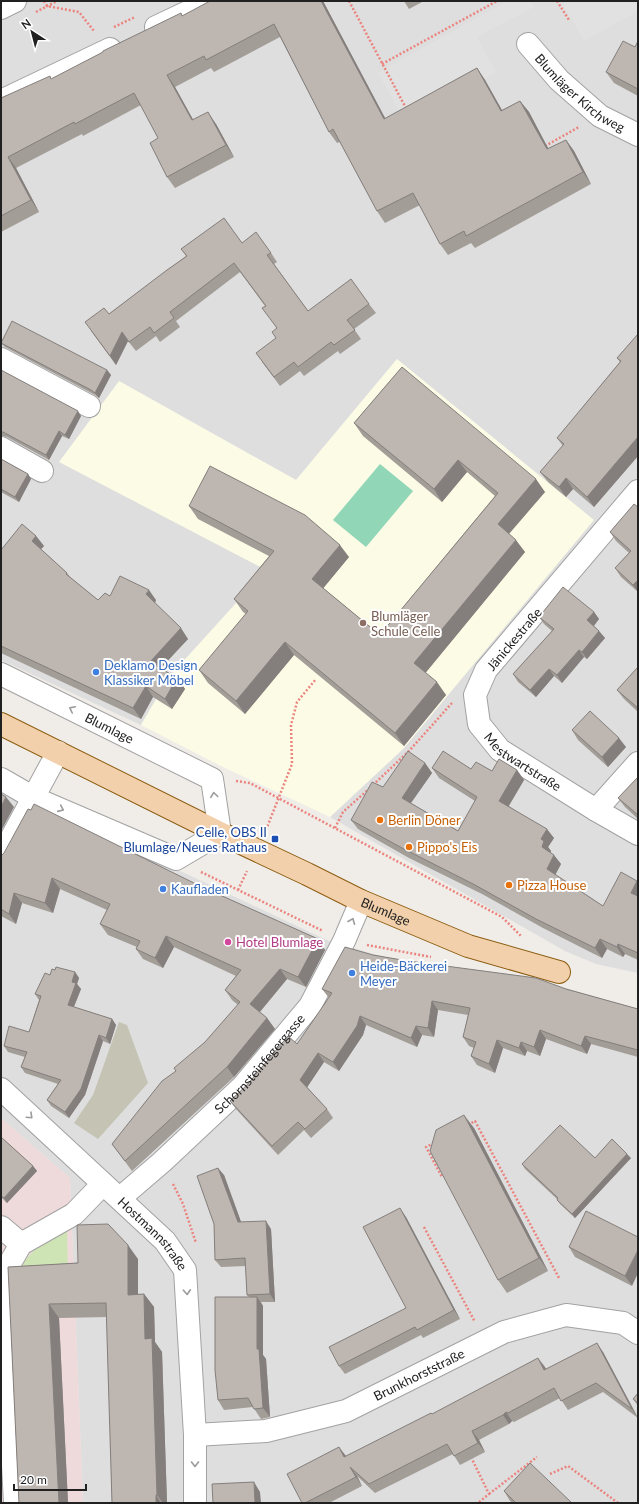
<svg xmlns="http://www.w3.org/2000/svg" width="639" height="1504" viewBox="0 0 639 1504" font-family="Lato,sans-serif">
  <rect width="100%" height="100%" fill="#f0ede8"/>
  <path fill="#dedede" d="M1,1H638V973L596,964L565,951L330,817L404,748L397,359L296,480L119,381L267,570L169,677L141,725L1,660Z
    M1,784L38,804L329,941L405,963L545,982L638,1009V1503H83L70,1178L1,1118Z"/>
  <path fill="#eedada" d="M1,1118L70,1178L83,1503H1Z"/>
  <path fill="#fcfbe5" d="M397,359L594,520L404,748L330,817L221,766L141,725L169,677L266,570L59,462L119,381L296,480Z"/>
  <path fill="#c4c3b4" d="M119,1022L127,1025L148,1083L98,1139L74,1123L93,1095Z"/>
  <path fill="#cee4b4" d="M67,1231L68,1277L17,1280L20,1266L39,1245Z"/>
  <path fill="#90d6b7" d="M380,464L413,491L366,547L333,520Z"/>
  <path fill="#e1e1e1" d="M507,1H530L534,7L477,37L496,72L406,123L378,73Z
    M568,1H638V11L584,41L563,4Z"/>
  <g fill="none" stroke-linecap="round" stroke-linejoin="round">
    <g stroke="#a2a2a2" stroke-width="24">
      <g id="minor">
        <path d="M1,8L15,1"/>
        <path d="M156,27L211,1"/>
        <path id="s1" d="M528,44L559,80L600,116L638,135"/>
        <path d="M1,101L110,49"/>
        <path d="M1,359L89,406"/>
        <path d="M1,448L42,471"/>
        <path id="s2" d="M638,491L486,670L475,695L479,724L500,750L596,810L638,834"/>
        <path id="s3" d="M1,674L212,779L220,833L176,859L34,798L1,779"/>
        <path d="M596,810L638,763"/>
        <path d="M1,857L58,752"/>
        <path id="s4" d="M1,1089L165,1241L185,1270L195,1435V1503"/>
        <path id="s5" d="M120,1198L162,1162L243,1086L310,1006L344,941L361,901"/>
        <path d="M1,1227L21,1244"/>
        <path d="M3,1275L15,1503"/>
        <path d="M1,1276L3,1275L21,1244L74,1214L103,1184"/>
        <path id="s6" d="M195,1435L266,1431L346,1411L504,1332L566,1315L623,1323L638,1333"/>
      </g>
    </g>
    <g stroke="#8c5d11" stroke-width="24">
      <g id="major">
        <path id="s7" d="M1,724L220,833L307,874L361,901L468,946L559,972"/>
      </g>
    </g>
    <path stroke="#eb847e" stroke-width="2.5" stroke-dasharray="2 2" stroke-linecap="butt" d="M44,1L47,6L79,12L94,31
      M349,1L407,110
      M557,1L569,20
      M36,12L57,1
      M114,27L135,17
      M382,64L497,1
      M545,146L579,127
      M236,781L250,783L502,917L521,936
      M373,785L409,751L452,703
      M335,828L343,812L370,788
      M266,830L292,764L291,725L297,702L316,679
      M201,872L323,931
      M238,890L247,871
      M367,945L431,957
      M468,1125L475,1121L559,1278
      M434,1143L426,1147L442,1177
      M173,1184L183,1204L196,1243
      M424,1227L475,1322
      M471,1457L489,1494L478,1503
      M550,1474L568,1466L618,1503
      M489,1494L537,1457"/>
    <use href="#minor" stroke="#fff" stroke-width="22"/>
    <use href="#major" stroke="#f2d0ab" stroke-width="22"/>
  </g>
  <path fill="#a39d98" d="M323,1L385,119L477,68L485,80L502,110L520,101L529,112L548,149L566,140L574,151L591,184L475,248L471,243L448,255L440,244L420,205L385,223L377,211L340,142L337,143L329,132L280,37L214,72L211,68L175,87L193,120L216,124L234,157L175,188L167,177L158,138L141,105L83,136L82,134L16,168L39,212L1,232V98L52,79L183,16Z
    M404,1H424L409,9Z
    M638,41V96L614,83L606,72L635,47Z
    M242,243L271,253L277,262L274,264L308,311L369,304L376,313L354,329L361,339L340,354L338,351L304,376L300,371L280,386L262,362L276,338L277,329L265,306L240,272L176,321L180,327L160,342L156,336L136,351L128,341L116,365L91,331L109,314L186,256L181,249Z
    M638,334V456L594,507L573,489L566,497L548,482L540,472L563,446L557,438L620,362L617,358Z
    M1,343L107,370L111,375L99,398L95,395L5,347Z
    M402,367L545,492L509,534L525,552L425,673L446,695L404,746L294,655L245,714L208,683L199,670L246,614L243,612L234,599L269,556L198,519L189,506L349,557L323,588L380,635L495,496L467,472L442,502L363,436L354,423Z
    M1,370L81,416L69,439L62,436L49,460L7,437L1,436Z
    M1,459L28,474L31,479L19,502L1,492Z
    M638,507V592L621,577L615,568L629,553L616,541L610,532Z
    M36,536L44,546L41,549L67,573L71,578L98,600L110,596L156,600L155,603L188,639L161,668L177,678L185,689L172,709L153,697L141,719L1,653V549V550Z
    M594,612L599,619L594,626L605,638L587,659L584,657L562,683L554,676L536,697L518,682L513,674L552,631L544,624L539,617Z
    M638,667V712L624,699L617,690Z
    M572,730L626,747L608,767L578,740Z
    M425,763L432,773L411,803L458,831L475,801L439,778L432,768L471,769L492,771L517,770L524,780L509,806L554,838L548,847L551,851L550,852L561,864L555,875L603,906L637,881L638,882V960L625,954L623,957L607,949L602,958L543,928L482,894L409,858L358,829L351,820L383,787Z
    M638,777V819L625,807L618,798Z
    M1,856L200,886L318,939L325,950L306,987L287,979L260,1012L267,1018L275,1029L234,1077L132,1171L112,1144L176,1071L205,1042L238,1005L232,1000L225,990L236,976L174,947L163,968L143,959L136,949L137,947L108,935L100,924L107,910L60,889L53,913L22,903L16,924L1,916Z
    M373,955L566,989L638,1009V1057L591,1044L587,1054L546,1039L540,1056L527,1051L525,1056L503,1048L495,1073L477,1065L471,1056L474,1048L469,1046L463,1037L468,1015L438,1010L434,1037L422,1035L417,1047L366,1025L363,1035L339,1071L324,1062L307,1087L327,1109L333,1118L311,1138L304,1130L278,1155L236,1109L230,1101L297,1044L329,998L322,989Z
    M55,970L75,972L79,978L77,984L81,989L74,1007L112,1019L116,1025L110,1044L103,1041L85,1095L69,1118L51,1106L47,1100L58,1084L25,1073L21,1067L25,1057L8,1052L4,1046L29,1032L39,1000L35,994L50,975Z
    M474,1128L548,1271L507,1293L498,1280Z
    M1,1137L33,1166L37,1171L7,1203L1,1197Z
    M595,1158H631L575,1218L560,1204L557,1200V1199L525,1169L522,1164Z
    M224,1175L241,1222L271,1229L275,1302H261L263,1306V1355L266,1359L270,1417L261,1419L253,1407L224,1410L218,1400L249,1297L247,1295L246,1266L221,1267L215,1260Z
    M586,1211L632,1286L575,1257L569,1247Z
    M406,1217L460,1319L423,1338L421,1335L345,1374L339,1366L406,1308Z
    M138,1259V1294H144L154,1307L155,1342L162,1352L167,1503H112L107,1317L59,1318L68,1503H19L8,1267Z
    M603,1352L638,1418L603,1392L568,1410L560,1398L514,1422L512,1421L509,1424L479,1440L485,1452L460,1465L453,1454L375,1493L357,1476L362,1486L329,1503H302L346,1457L432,1414L545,1369Z
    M638,1393V1406L633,1399Z
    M504,1491L572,1503H513L510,1501Z"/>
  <path fill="#847f7c" d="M321,1H323L392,131L384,119Z
    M477,68L485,80L509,123L501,111Z
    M167,75L175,87L200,132L192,120Z
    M520,101L529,112L555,161L547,149Z
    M208,112L216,124L234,157L226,145Z
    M566,140L574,151L591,184L583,172Z
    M8,157L16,168L39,212L31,200Z
    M122,332L128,341L116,365L110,356Z
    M107,370L111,375L99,398L95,393Z
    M78,411L81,416L69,439L65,435Z
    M59,431L62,436L49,460L46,455Z
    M638,437V456L594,507L587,497Z
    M458,460L467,472L442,502L434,489Z
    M28,474L31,479L19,502L15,497Z
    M566,478L573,489L566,497L559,487Z
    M536,479L545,492L506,537L498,524Z
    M36,536L44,546L39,551L32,541Z
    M516,540L525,552L423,676L414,663Z
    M340,545L349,557L321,591L312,579Z
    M638,580V592L633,585Z
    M149,590L156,600L154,605L146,594Z
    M594,612L599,619L592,628L587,620Z
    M181,628L188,639L157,672L150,662Z
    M599,631L605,638L587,659L582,652Z
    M285,642L294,655L245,714L236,701Z
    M579,650L584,657L562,683L557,675Z
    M549,669L554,676L536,697L530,690Z
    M177,678L185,689L172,709L165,699Z
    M437,682L446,695L404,746L395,733Z
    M146,686L153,697L141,719L133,708Z
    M619,738L626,747L608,767L602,757Z
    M425,763L432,773L408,807L402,798Z
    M517,770L524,780L506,810L499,801Z
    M6,797L14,807L1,831V807Z
    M547,829L554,838L548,847L551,851L549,857L542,847L541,839Z
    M554,855L561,864L553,879L547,869Z
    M52,878L60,889L53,913L45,903Z
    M637,881L638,882V902L631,893Z
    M14,893L22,903L16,924L9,914Z
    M166,936L174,947L163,968L155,958Z
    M318,939L325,950L306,987L298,977Z
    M600,939L607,949L602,958L595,948Z
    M618,944L625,954L623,957L617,947Z
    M280,969L287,979L258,1014L250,1004Z
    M75,972L79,978L77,984L81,989L72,1011L68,1005L72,982Z
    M432,1001L438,1010L434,1037L428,1028Z
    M360,1016L366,1025L363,1035L339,1071L333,1062Z
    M267,1018L275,1029L234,1077L227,1067Z
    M112,1019L116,1025L110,1044L106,1038Z
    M416,1026L422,1035L417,1047L411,1038Z
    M540,1030L546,1039L540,1056L534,1047Z
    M99,1035L103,1041L85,1095L69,1118L65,1112Z
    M585,1036L591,1044L587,1054L581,1046Z
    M497,1040L503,1048L495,1073L489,1064Z
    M521,1042L527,1051L525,1056L519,1048Z
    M318,1053L324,1062L306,1089L300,1080Z
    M464,1115L474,1128L548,1271L539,1258Z
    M627,1154L631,1158L575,1218L572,1214Z
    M33,1166L37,1171L7,1203L4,1198Z
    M218,1168L224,1175L244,1230L238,1222Z
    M400,1208L406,1217L460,1319L454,1310Z
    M266,1221L271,1229L275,1302L270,1294Z
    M128,1245L138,1259V1308L128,1295Z
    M638,1250V1273L632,1286L625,1276Z
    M144,1294L154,1307L155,1342L162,1352L167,1503H163L157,1495L145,1339Z
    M257,1297L263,1306V1355L266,1359L270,1417L263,1408L257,1349Z
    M49,1304L59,1318L68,1503H59Z
    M597,1343L603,1352L638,1418L632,1409Z
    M538,1358L545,1367L551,1379L544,1370Z
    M506,1412L512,1421L509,1424L503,1415Z
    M472,1431L479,1440L485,1452L478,1443Z
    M339,1447L346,1456L351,1466L344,1457Z
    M350,1467L357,1476L362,1486L356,1477Z
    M254,1482L260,1492L261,1503H255Z
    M156,1495L161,1503H156Z"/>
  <path fill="#bdb6b1" stroke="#847f7c" d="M210,1H321L384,119L477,68L501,111L520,101L547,149L566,140L583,172L466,236L464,231L440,244L413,193L377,211L333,129L329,132L274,24L206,60L204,56L167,75L192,120L208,112L226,145L167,177L150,143L158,138L134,93L75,124L74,122L8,157L31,200L1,216V98L50,76L51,79L103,52V51L181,13L182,16Z
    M623,41L635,47L638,41V89L606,72Z
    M224,218L242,243L256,232L271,253L267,255L308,311L351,279L369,304L347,320L355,330L334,345L331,342L298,367L294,362L274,377L256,353L276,338L272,332L277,328L262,308L266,306L234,263L170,312L174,318L154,333L150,327L129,342L122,332L110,356L85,322L104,308L109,314L167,270L187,256L181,249Z
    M12,321L107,370L95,393L91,390L1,343Z
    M638,334V437L587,497L566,478L559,487L540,472L564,444L557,438L621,361L617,358Z
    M402,367L536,479L498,524L516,540L414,663L437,682L395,733L285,642L236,701L199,670L248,611L234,599L274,551L189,506L210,466L305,515L340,545L312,579L380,635L498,493L458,460L434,489L354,423Z
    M1,370L78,411L65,435L59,431L46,455L3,432H1Z
    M1,459L28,474L15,497L1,489Z
    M634,504L638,507V580L633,585L615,568L631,551L610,532Z
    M22,524L36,536L32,541L67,573L66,574L98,600L105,593L110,596L120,576L149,590L146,594L181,628L150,662L177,678L165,699L146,686L133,708L1,646V549V550Z
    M563,587L594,612L587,620L599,631L582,652L579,650L557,675L549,669L530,690L513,674L554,629L539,617Z
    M638,667V708L617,690Z
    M590,711L619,738L602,757L572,730Z
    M408,751L425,763L402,798L458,831L477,797L432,768L443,751L471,769L476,762L492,771L499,759L517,770L499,801L547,829L541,839L544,841L542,847L554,855L547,869L603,906L621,872L637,881L631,893L638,896V953L618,944L617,947L600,939L595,948L536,919L475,885L402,848L351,820L372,782L383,787Z
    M638,777V815L618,798Z
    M1,794L6,797L1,807Z
    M34,804L200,886L318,939L298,977L280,969L250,1004L267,1018L227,1067L125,1161L112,1144L162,1081L176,1071L174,1068L205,1042L240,1002L225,990L241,970L166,936L155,958L136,949L140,941L100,924L110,904L52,878L45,903L14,893L9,914L1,909V856L4,853L28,809L31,810Z
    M345,947L373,955L408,961L536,978L566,989L638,1009V1050L585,1036L581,1046L540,1030L534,1047L521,1042L519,1048L497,1040L489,1064L471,1056L476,1042L463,1037L470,1008L432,1001L428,1028L416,1026L411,1038L360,1016L357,1026L333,1062L318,1053L300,1080L327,1109L305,1129L298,1122L272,1146L230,1101L247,1085L288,1036L297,1044L332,993L322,989Z
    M56,967L75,972L72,982L76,983L68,1005L112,1019L106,1038L99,1035L81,1089L65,1112L47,1100L61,1080L21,1067L27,1052L4,1046L9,1026L29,1032L41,996L35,994L45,973L50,975L52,969L55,970Z
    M464,1115L539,1258L498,1280L430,1151L436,1130Z
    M560,1125L595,1158L612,1139L627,1154L572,1214L557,1200L558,1198L522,1164Z
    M1,1137L33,1166L4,1198L1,1196Z
    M218,1168L238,1222L266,1221L270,1294L247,1295L245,1258L215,1260L214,1224L197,1176Z
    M400,1208L454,1310L417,1330L415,1327L339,1366L329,1347L406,1308L363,1227Z
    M586,1211L638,1237V1250L625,1276L569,1247Z
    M108,1224L128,1245V1295L144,1294L145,1339L152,1338L157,1495H156V1503H112L106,1303L49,1304L59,1503H19L8,1267L78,1263L77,1225Z
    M215,1297H257V1349H259L263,1408L254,1409L248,1398L218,1400L215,1370Z
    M597,1343L632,1409L596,1383L561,1401L554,1388L508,1413L506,1412L503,1415L472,1431L478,1443L454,1456L447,1444L369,1484L350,1467L356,1477L305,1503H302L287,1474L339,1447L344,1457L431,1413L432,1414L538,1358L544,1370Z
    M638,1393V1403L633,1399Z
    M530,1463L572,1503H516L504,1491Z
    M254,1482L255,1503H213L212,1484Z"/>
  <defs><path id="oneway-chevron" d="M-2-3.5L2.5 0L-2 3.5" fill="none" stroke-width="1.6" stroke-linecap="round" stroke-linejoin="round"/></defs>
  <g stroke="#9b9b9b">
    <use href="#oneway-chevron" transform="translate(72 709) rotate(-154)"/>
    <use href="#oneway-chevron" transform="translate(214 795) rotate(-98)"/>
    <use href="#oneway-chevron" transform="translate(61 809) rotate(24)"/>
    <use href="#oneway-chevron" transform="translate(352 921) rotate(-68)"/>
    <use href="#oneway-chevron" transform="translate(30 1116) rotate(43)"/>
    <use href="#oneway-chevron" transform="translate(187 1292) rotate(87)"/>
    <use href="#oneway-chevron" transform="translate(195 1464) rotate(90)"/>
  </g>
  <circle fill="#8d6e63" stroke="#fff" stroke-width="1.5" cx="363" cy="623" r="4"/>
  <g fill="#3f7fe0" stroke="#fff" stroke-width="1.5">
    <circle cx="96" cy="672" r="4"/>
    <circle cx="163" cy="889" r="4"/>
    <circle cx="352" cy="973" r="4"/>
  </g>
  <g fill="#e8710a" stroke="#fff" stroke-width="1.5">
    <circle cx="380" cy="820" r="4"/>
    <circle cx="409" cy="847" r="4"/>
    <circle cx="509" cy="885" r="4"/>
  </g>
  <rect fill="#1a4fb4" stroke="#fff" stroke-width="1.5" x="271" y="835" width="8" height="8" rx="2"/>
  <circle fill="#d1479c" stroke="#fff" stroke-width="1.5" cx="228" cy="942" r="4"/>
  <g text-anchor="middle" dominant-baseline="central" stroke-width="4" stroke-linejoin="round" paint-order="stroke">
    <g font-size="13" fill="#212121" stroke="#fff">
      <text stroke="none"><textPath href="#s1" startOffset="72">Blumläger Kirchweg</textPath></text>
      <text transform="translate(514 639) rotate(-50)">Jänickestraße</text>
      <text stroke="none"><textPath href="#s3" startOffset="121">Blumlage</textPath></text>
      <text stroke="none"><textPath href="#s2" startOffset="350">Mestwartstraße</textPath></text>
      <text stroke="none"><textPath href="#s7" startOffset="428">Blumlage</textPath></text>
      <text stroke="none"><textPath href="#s5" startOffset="194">Schornsteinfegergasse</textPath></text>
      <text stroke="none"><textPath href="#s4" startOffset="210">Hostmannstraße</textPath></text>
      <text stroke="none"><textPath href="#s6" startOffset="235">Brunkhorststraße</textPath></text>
    </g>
    <g font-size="13" fill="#785e54" stroke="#fff" text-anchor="start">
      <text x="371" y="616">Blumläger<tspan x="371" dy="15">Schule Celle</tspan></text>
    </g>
    <g font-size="13" fill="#366cbe" stroke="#fff" text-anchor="start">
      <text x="104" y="665">Deklamo Design<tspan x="104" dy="15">Klassiker Möbel</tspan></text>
      <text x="171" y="889">Kaufladen</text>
      <text x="360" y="966">Heide-Bäckerei<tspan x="360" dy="15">Meyer</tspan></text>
    </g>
    <g font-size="13" fill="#c56008" stroke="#fff" text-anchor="start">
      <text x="388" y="820">Berlin Döner</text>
      <text x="417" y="847">Pippo's Eis</text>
      <text x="517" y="885">Pizza House</text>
    </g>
    <g font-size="13" fill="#164399" stroke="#fff" text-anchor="end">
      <text x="267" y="832">Celle, OBS II<tspan x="267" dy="15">Blumlage/Neues Rathaus</tspan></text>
    </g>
    <g font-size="13" fill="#b23c85" stroke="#fff" text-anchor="start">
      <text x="236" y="942">Hotel Blumlage</text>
    </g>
  </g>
  <rect width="639" height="1504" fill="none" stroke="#212121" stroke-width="4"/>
  <g transform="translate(32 32) rotate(324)" stroke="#ffffff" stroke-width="3" paint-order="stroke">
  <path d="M0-3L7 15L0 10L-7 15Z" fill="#212121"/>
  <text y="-6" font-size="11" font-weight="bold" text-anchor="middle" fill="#212121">N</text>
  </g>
  <path d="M14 1484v6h72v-6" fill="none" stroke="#212121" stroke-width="2"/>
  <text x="20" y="1484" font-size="12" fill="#212121" stroke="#ffffff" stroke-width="3" paint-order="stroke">20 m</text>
</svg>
